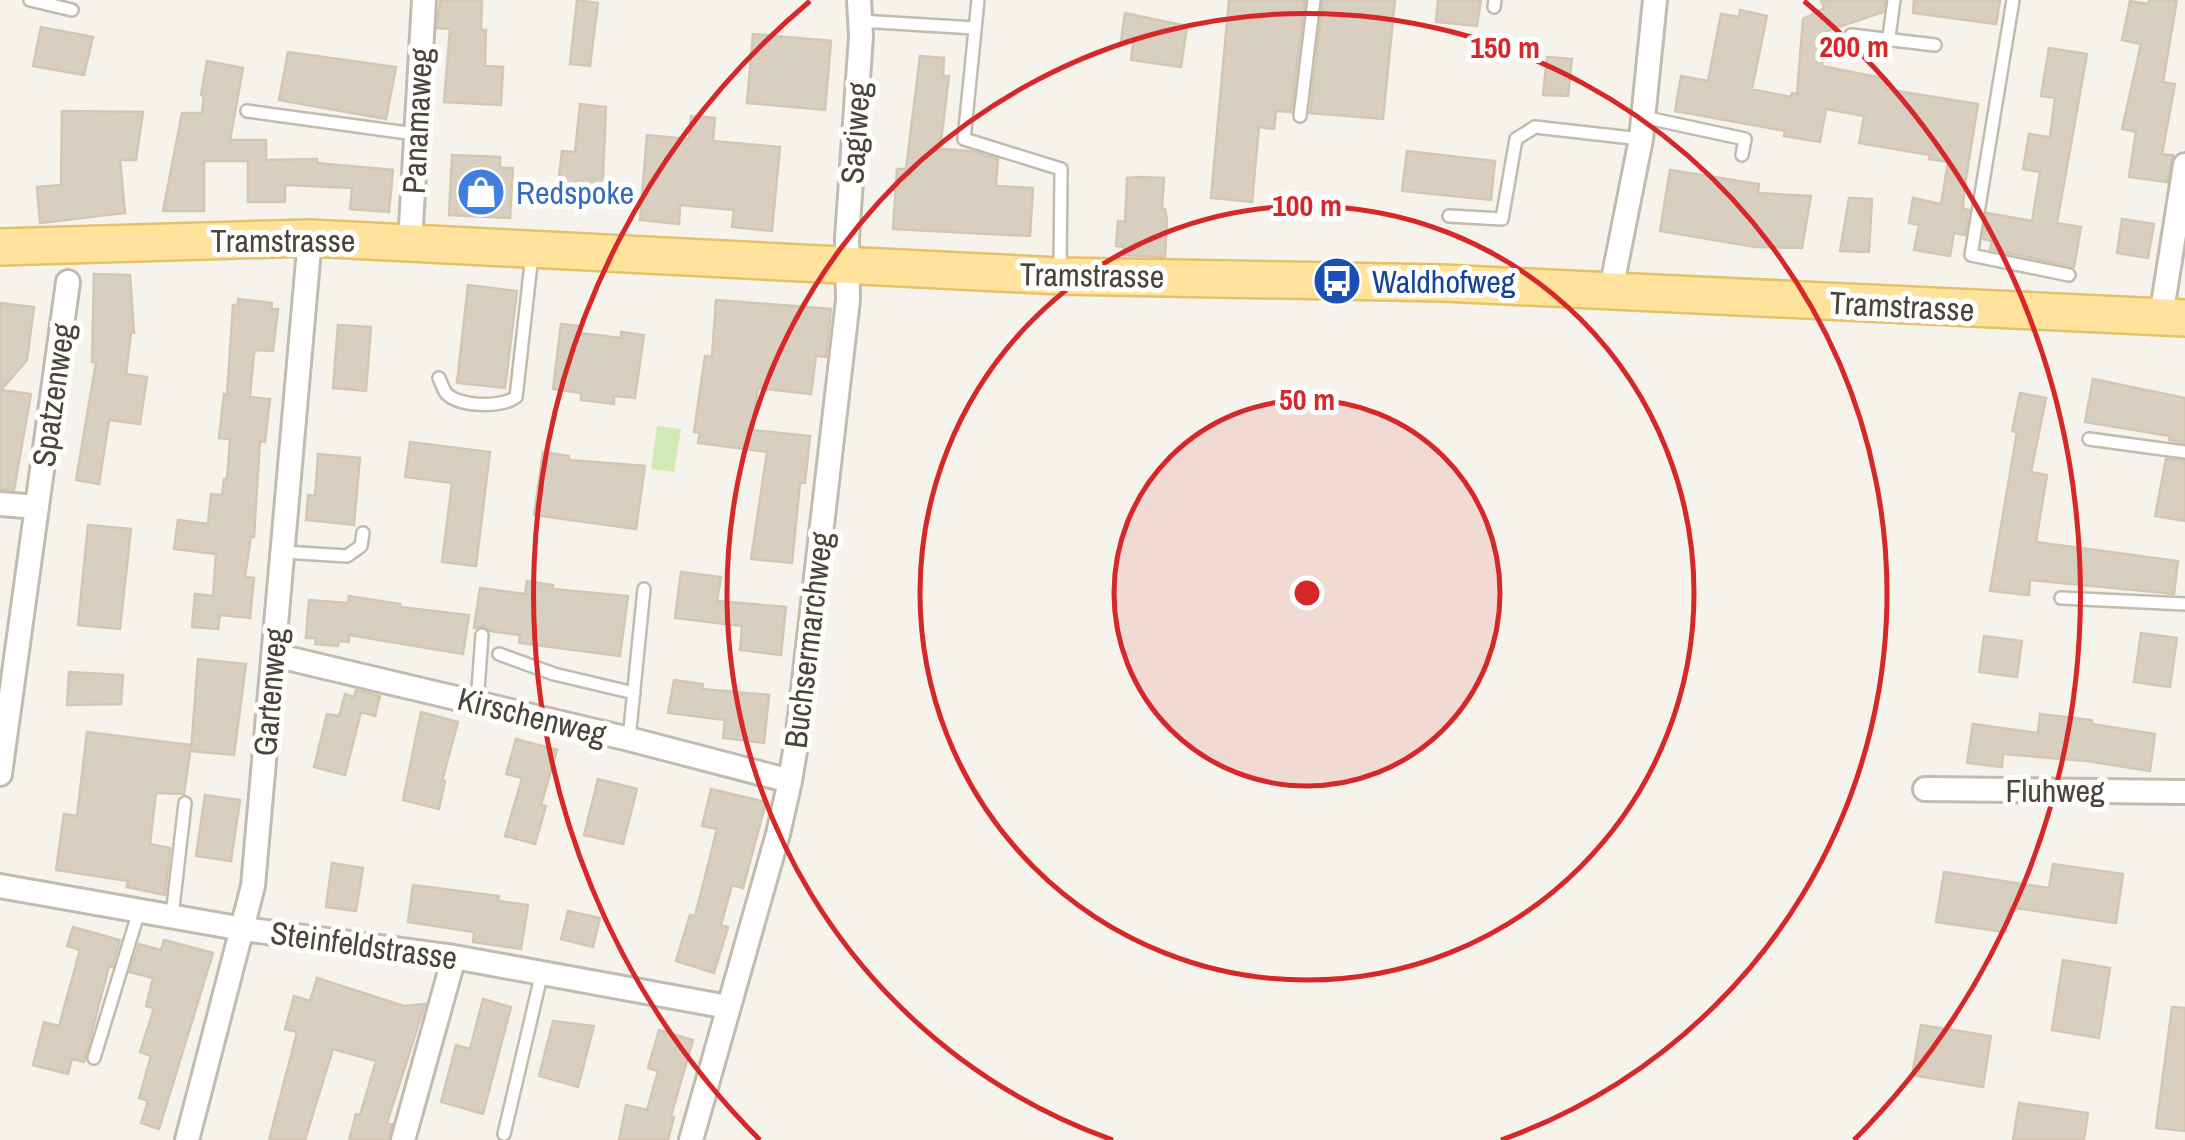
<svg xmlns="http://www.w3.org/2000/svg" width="2185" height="1140" viewBox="0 0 2185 1140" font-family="'Archivo Narrow',sans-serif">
  <rect width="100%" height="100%" fill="#f6f3ec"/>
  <path fill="#d2eab5" d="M657,426L681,429L674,472L651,469Z"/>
  <path fill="#d8cfc1" stroke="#d3c7b4" stroke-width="2.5" d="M440,0H482L481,30H486L485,66L503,67L501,105L444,102L450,29L437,28Z
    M577,0L598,3L590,66L570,64Z
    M1229,0H1305L1291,112L1276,111L1274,129L1259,127L1252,202L1211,198Z
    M1323,0H1395L1383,119L1310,113Z
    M1438,0H1481L1477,26L1436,22Z
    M1821,0H1885L1883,12L1824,32L1822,66L1887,79L1885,89L1978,104L1964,191L1963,209L1969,210L1965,235L1954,233L1950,256L1914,250L1919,225L1909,223L1913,198L1941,204L1948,162L1929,159L1930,155L1859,143L1864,116L1826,109L1820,142L1784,136L1785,131L1675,111L1681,76L1708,81L1721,14L1739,17L1740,10L1767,16L1752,89L1791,97L1792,93L1797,94L1803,19L1824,8Z
    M1914,0H2000L1996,24L1913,13Z
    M2149,0H2177L2163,82L2175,84L2162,154L2173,155L2167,182L2129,177L2136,132L2122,129L2141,44L2122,40L2130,1L2148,4Z
    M1125,13L1187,26L1181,67L1131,60L1133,43L1121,41Z
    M41,27L93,37L84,75L33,66Z
    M753,34L831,41L825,110L747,103Z
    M2049,48L2087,54L2057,223L2081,227L2074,267L1990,249L1992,241L1983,239L1987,213L2032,221L2040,172L2023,169L2029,134L2050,137L2055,98L2041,96Z
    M288,52L396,67L386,119L279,100Z
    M920,56L944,58L943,76H949L940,149L971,151L998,159L996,186L1033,188L1030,236L893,229L897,169H906Z
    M1547,57L1572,59L1568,96L1543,95Z
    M207,61L243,68L230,140H266V160L317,159V163L393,170L389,212L350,209L352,188L285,185V202H248V161H204V211H163L182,113H202L204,96L201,95Z
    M580,104L606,107L602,198L594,197L593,204L570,201L571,195L557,194L562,151L575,152Z
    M62,111L143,112L136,160H120L125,213L40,223L37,187L61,185Z
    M691,116L715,118L713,141L780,147L772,231L732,227L734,210L680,205L679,224L640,220L647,135L689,139Z
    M1407,151L1495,161L1491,200L1402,191Z
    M452,155L500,157V168H513L510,218L449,215Z
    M1670,170L1759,184L1758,193L1811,196L1802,248L1755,247L1660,231Z
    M1141,177L1164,178L1162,209H1165L1167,220L1165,257L1123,255L1124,247L1116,246L1118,221L1125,222L1127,178Z
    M1849,198L1872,199L1869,252L1840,251Z
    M2122,219L2154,224L2148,258L2117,253Z
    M94,274L130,275L134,333H131L126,374L147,377L140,424L109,420L99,484L76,480L96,362H92Z
    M468,285L517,291L505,388L457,383Z
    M238,299L272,303L271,309H278L273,351L258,350L254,353L250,397L270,399L265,442L260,441L254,537L251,536L245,577L254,578L250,618L220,615L218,629L192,627L195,594L213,596L216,554L174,549L178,520L208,524L211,494L222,495L224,479H227L230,439L219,438L224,394L227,395L233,305H238Z
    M716,300L831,309L826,357L816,356L811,394L758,388L752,430L810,436L805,483H800L792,563L751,559L767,452L698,443L700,433L694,432L705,356L712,357Z
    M0,303L34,307L27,360L1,390L31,394L14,490L0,489Z
    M561,324L581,326L580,333L621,338V332L644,335L635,398L614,396V404L581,400V393L553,389Z
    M338,325L371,327L366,391L333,388Z
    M2093,379L2185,398V443L2169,440L2170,436L2085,422Z
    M2020,393L2046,398L2031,472L2047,475L2036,542L2178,561L2174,594L2030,580L2029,595L1990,591L2017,432L2012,431Z
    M410,442L490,452L476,566L442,562L452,483L405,477Z
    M543,452L569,456V460L645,466L636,529L534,515Z
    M318,454L360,458L354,525L306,520L308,495L315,496Z
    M2166,459L2185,461V521L2155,516Z
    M88,525L131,529L120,629L78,625Z
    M681,572L721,577L717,601L786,607L781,655L740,650L742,626L675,618Z
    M527,581L553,585V589L628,596L620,656L519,643L520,635L490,631L484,626L474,628L480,588L525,594Z
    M349,596L400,604V607L469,615L463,654L349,635V642L339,641L338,646L315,644L316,638H306L309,600L348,603Z
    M2141,633L2177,638L2170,687L2134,682Z
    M1984,636L2022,641L2017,677L1979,672Z
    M198,659L246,664L234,755L191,751Z
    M69,672L123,675L121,704L67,705Z
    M674,680L703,684L702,689L769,695L764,743L723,738L725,720L668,713Z
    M356,690L380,696L375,716L361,712L345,775L314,767L327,714L339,716L345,694L354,697Z
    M421,712L458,722L442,781H445L439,809L403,800Z
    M2040,714L2092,720V724L2155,734L2150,771L2087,761L2003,754L2002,767L1967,763L1973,724L2038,733Z
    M87,732L191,745L184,794L156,793L150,844L170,848L165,895L127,887L128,881L56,870L64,814L77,816Z
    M516,739L557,750L541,805L546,806L535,844L505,836L522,778L506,774Z
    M598,779L637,789L623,844L584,835Z
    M711,789L766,802L743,888L732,885L721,925L728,927L714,973L676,961L690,915L695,916L717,829L702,826Z
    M205,795L240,800L231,861L196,856Z
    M332,863L363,868L356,911L326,907Z
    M2053,864L2123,874L2116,923L2009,907L2005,932L1936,922L1944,872L2049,888Z
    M413,885L499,896L498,901L528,905L521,949L473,942L474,932L408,922Z
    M568,911L600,918L593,947L561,939Z
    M73,927L120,940L112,967L109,966L84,1062L72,1059L68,1074L33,1065L44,1022L59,1026L80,950L67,946Z
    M164,940L213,953L159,1129L141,1123L148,1101L139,1098L151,1056L140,1052L154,1008L146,1006L153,978L130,972L139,944L161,950Z
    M2063,960L2110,968L2099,1038L2052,1030Z
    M317,978L404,1006L425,1004L387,1123L392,1124L388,1140H349L356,1114L360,1115L376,1061L333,1049L305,1140H269L297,1032L285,1029L294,996L310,1001Z
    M483,999L511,1007L483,1114L441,1102L456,1045L470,1049Z
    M2172,1007L2185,1008V1131L2156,1128Z
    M553,1021L594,1026L578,1087L539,1076Z
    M1921,1025L1991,1036L1983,1087L1912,1075Z
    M659,1030L693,1040L671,1116L674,1117L668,1140H619L626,1105L647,1110L658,1071L648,1068Z
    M2019,1103L2088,1113L2084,1140H2013Z"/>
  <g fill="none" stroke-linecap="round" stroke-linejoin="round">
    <g stroke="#c2bbae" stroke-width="16">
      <path id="lane" d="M30,0L72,10
        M978,0L964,139L1061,169L1060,272
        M2013,0L1971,255L2069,275
        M1494,7L1495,0
        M860,21L975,28
        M1851,35L1935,45
        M1889,37L1894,0
        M247,111L415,134
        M1300,116L1314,0
        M1643,117L1745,139L1742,155
        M1449,216L1502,219L1516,139L1535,127L1641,139
        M439,378C441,382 443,389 446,393C458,407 502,408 516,397L532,255
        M2089,439L2185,452
        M283,552L347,556L361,546L363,533
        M2061,598L2185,604
        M499,654L554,674L634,693
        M477,703L482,635
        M629,739L644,589
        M172,916L185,803
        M94,1058L139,911
        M504,1134L542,972"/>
    </g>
    <g stroke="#c2bbae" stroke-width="28">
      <path id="street" d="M410,243L424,0
        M1611,290L1641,139L1655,0
        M2161,317L2185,165
        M0,504L37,507
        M274,655L629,739L790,781
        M0,774L68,282
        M1925,789L2185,792
        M0,886L243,929L454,957L728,1007
        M187,1140L253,886L310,238
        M403,1140L454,957
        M691,1140L778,834L790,781L798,733L848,300L847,238L861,36L859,0"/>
    </g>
    <g stroke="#e6c16a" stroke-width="40">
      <path id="primary" d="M0,247L310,238L1060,276L1443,283L2185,318"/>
    </g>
    <use href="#lane" stroke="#fff" stroke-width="11"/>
    <use href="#street" stroke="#fff" stroke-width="22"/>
    <use href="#primary" stroke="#ffe39c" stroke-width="35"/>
  </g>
  <circle cx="1307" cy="593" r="193" fill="#d62828" fill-opacity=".12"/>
  <g fill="none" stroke="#d62828" stroke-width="5">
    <circle cx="1307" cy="593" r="193"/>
    <circle cx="1307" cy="593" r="387"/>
    <path d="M1113 1140A580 580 0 1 1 1501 1140"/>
    <path d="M760 1140A773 773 0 0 1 810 1M1804 1A773 773 0 0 1 1854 1140"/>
  </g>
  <defs>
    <g id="shop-disc" transform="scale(2.5)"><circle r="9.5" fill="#3f7fe0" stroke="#fff"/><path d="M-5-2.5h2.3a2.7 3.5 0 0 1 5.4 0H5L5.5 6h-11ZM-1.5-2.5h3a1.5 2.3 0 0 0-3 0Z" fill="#fff"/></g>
    <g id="bus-disc" transform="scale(2.5)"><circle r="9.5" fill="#1a4fb4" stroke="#fff"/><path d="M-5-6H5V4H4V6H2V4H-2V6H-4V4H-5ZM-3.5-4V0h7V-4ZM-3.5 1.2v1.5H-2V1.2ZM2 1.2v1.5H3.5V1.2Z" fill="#fff"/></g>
  </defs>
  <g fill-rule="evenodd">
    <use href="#shop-disc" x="481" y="192"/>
    <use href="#bus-disc" x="1337" y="281"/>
  </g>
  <g text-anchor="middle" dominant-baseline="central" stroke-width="10" stroke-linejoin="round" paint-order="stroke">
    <g font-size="32" fill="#4b4439" stroke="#fff">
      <text transform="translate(417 121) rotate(-87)">Panamaweg</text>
      <text transform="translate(855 133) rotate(-86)">Sagiweg</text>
      <text x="283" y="240">Tramstrasse</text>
      <text transform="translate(1092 275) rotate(1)">Tramstrasse</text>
      <text transform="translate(1902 306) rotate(3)">Tramstrasse</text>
      <text transform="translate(53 395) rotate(-82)">Spatzenweg</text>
      <text transform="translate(808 640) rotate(-83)">Buchsermarchweg</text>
      <text transform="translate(270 692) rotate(-85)">Gartenweg</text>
      <text transform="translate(532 716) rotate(14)">Kirschenweg</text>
      <text x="2055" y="790">Fluhweg</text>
      <text transform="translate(364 945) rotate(8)">Steinfeldstrasse</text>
    </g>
    <g font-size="32" fill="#366cbe" stroke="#fff" text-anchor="start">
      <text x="516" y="192">Redspoke</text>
    </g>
    <g font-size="32" fill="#164399" stroke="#fff" text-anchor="start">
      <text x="1372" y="281">Waldhofweg</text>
    </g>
  </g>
  <circle cx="1307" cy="593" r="15" fill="#d62828" stroke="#fff" stroke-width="5"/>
  <g font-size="30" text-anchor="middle" font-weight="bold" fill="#d62828" stroke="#fff" stroke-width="10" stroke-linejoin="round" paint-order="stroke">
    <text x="1854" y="57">200 m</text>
    <text x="1505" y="58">150 m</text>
    <text x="1307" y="216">100 m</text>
    <text x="1307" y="410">50 m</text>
  </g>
</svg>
